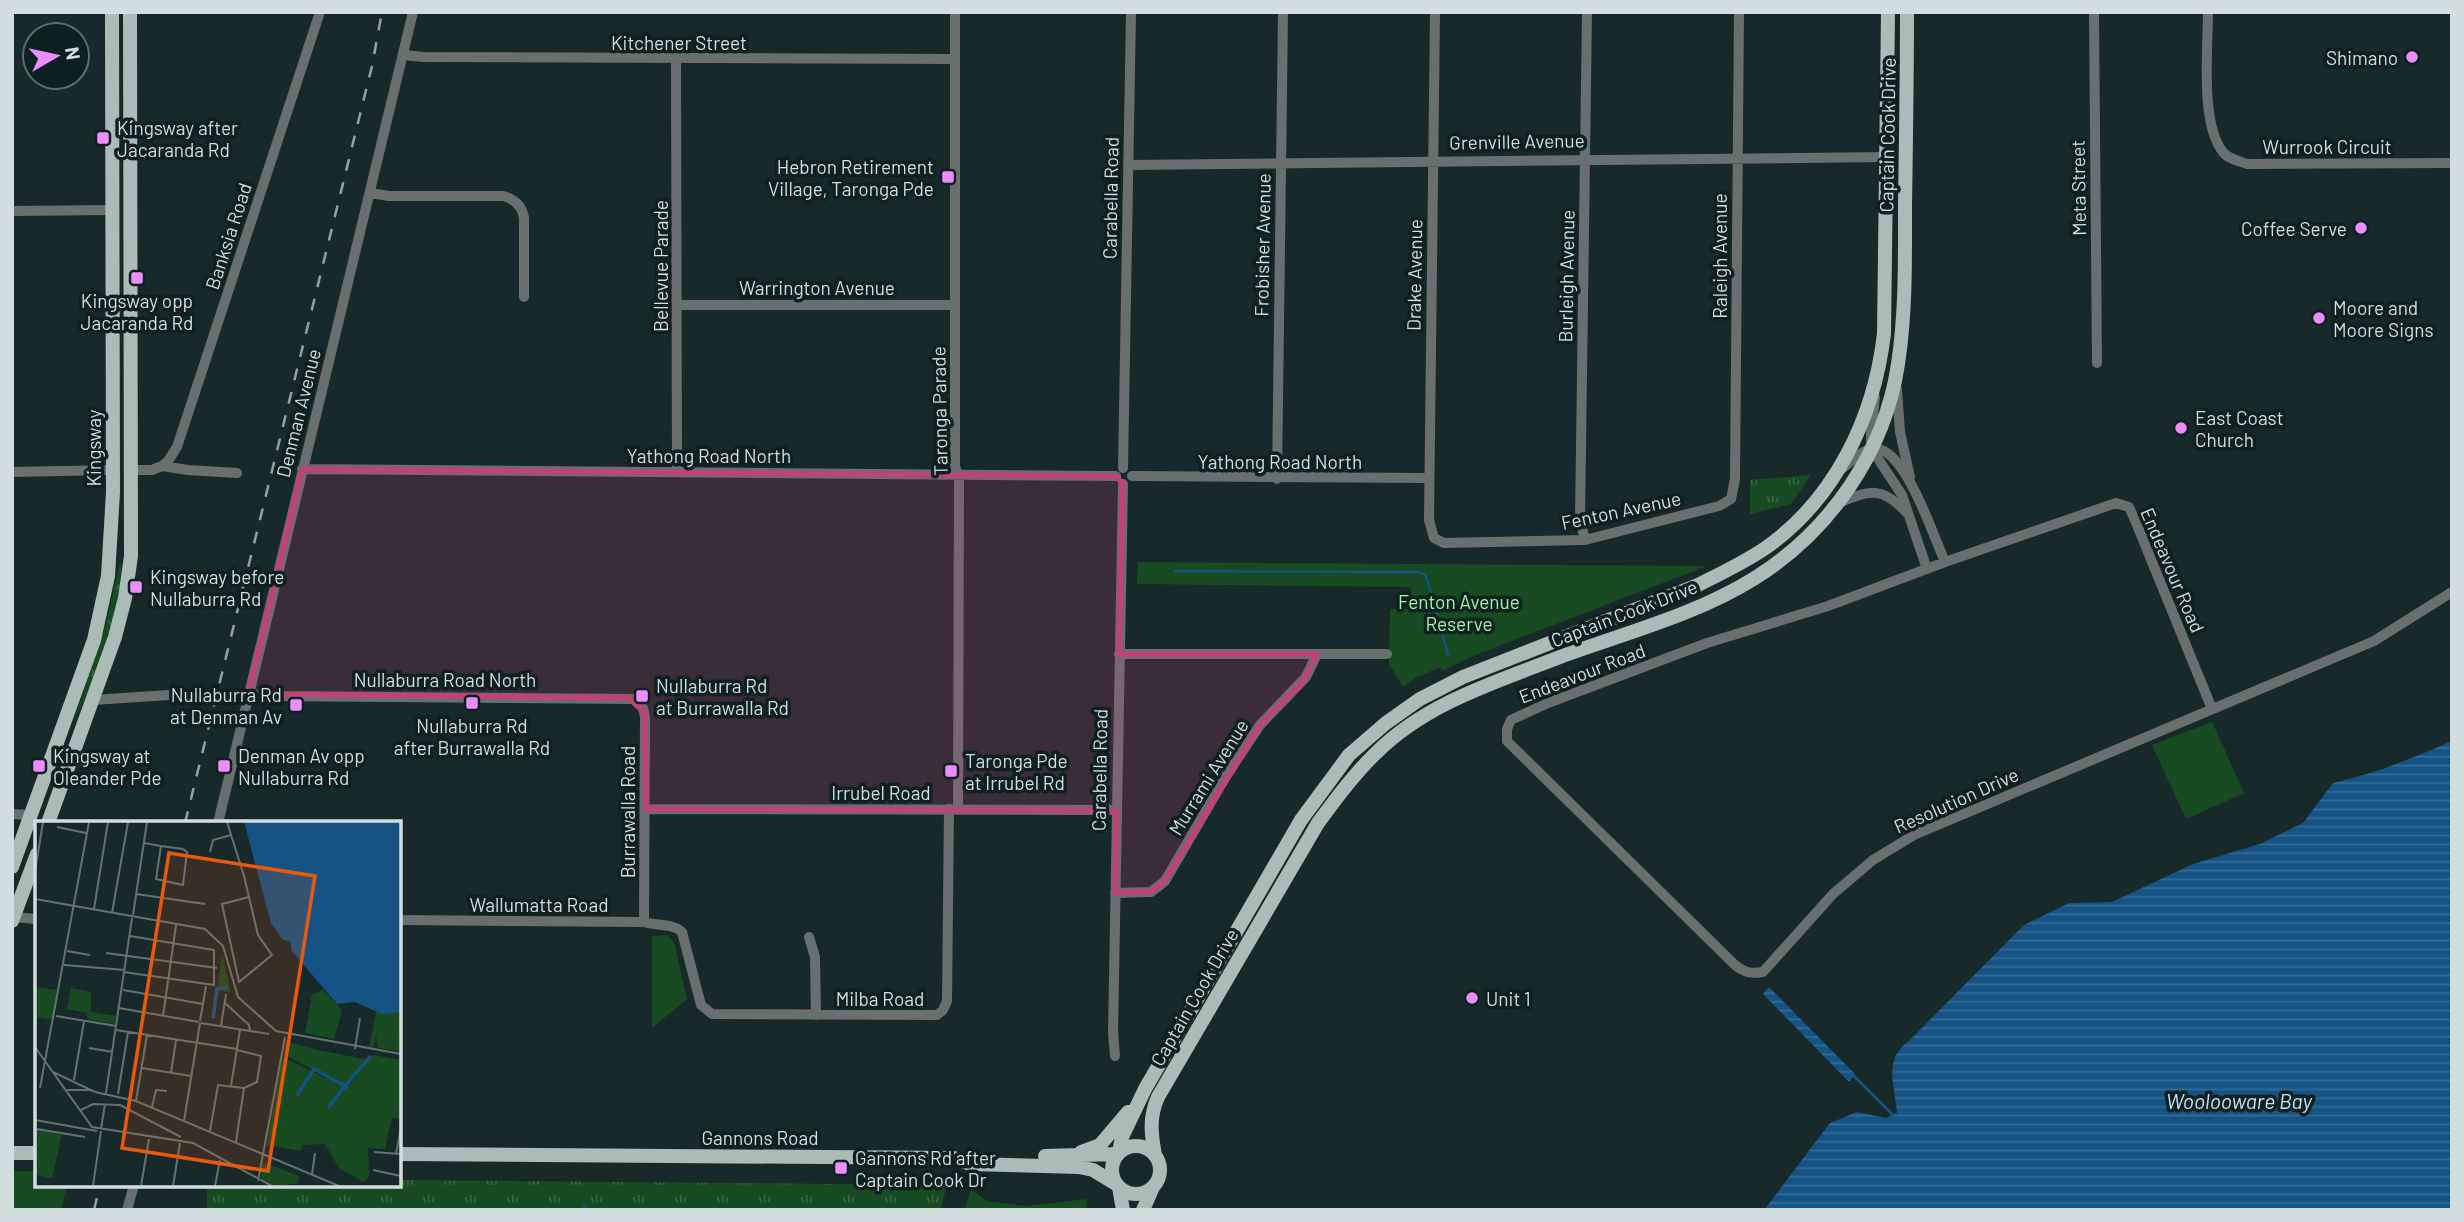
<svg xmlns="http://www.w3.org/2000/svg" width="2464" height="1222" viewBox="0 0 2464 1222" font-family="Barlow,sans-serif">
  <defs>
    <pattern id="grass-tufts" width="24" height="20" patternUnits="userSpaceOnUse" patternTransform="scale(1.75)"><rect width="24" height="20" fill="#194b23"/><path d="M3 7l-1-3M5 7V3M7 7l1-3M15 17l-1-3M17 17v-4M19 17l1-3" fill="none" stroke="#3a6442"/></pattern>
    <pattern id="water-rules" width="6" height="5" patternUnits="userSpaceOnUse" patternTransform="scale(1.75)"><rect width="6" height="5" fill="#145384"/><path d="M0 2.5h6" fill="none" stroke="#356b95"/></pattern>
  </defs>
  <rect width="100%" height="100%" fill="#18292a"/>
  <path fill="url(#grass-tufts)" d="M1811,475L1791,504L1750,514V480Z
    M120,562C127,594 91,691 74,721L106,624Z
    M399,1180L947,1185L940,1210H207V1185H399Z"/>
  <path fill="#194b23" d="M1138,562L1707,566L1475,655L1442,671L1440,667L1415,678L1403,687L1389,664L1390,609H1411V587L1137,584Z
    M2212,722L2244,793L2186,819L2152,745Z
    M667,935L674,942L687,999L652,1028V936Z
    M12,1171H37V1185H67L61,1210H12Z
    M971,1189L986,1201L1026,1206L1087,1199L1086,1210H964Z"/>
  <path fill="url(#water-rules)" d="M2452,741V1210H1764L1830,1123L1857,1112L1886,1118L1897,1113C1895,1085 1882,1059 1910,1040L2024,925L2069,903L2112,902L2193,864L2260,844L2303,823L2333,783C2374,774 2413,758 2452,741Z
    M1769,987L1855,1074L1849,1082L1763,994Z"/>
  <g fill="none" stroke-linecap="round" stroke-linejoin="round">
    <path stroke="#145384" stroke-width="2.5" d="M1175,571L1419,572L1425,575L1428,582L1448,655
      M1851,1073L1893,1115
      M584,1206L586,1210"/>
    <path stroke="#68706e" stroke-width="10" d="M955,12V466L959,479L958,810
      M1435,12L1429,520L1434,538L1444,543L1585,540L1719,506L1731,499L1735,479L1739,12
      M2094,12L2097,363
      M2208,12C2208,49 2200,124 2223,152C2228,159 2239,161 2247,164L2452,163
      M404,55L423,57L954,59
      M676,60L677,472
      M1128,165L1887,157
      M370,193L389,196H503C515,199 522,206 524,218V297
      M12,211L112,210
      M678,305H955
      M1897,389L1900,432L1910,477
      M1875,397L1871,432V448L1902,495L1927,569
      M162,466L168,461L177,447L320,12
      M1123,468L1131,12
      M1843,468L1860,454L1871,448C1877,449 1883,449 1887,453C1911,469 1933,534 1945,562
      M302,469L1116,476
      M132,470H152L162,466L188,470L237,473
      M12,472L112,470
      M1132,476L1429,478
      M1277,479L1283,12
      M1839,503C1869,489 1883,487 1906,512
      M1585,540L1580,520L1587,12
      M1119,654H1387
      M248,694L266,696L633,699L643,708L645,717L644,922
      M93,700L183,694
      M2212,709L2135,520L2129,507L2116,503L1945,562L1828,606L1707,643L1548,703L1511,720L1507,729V741L1735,965C1745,973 1751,974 1763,972L1833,894L1873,860L1914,835L2374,641L2452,592
      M646,809L1116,810
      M12,814L31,815
      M218,823L413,12
      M1115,893L1151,892L1165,881L1225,778L1260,725L1306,677L1317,654
      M13,917L37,919
      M399,920L644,922C656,926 673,923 682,932L701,1005L712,1014L937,1015L943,1010L947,1001L949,809
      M809,937L815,957L816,1015
      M1115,1056L1113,1032L1123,484
      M127,1210L134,1185"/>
    <path stroke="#abbcb6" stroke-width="14" d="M48,823L115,637L125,598L131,556L130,12
      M12,867L94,640L108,576L113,492L112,12
      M12,921L37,854
      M1112 1170a24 24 0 1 1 48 0a24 24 0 1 1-48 0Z
      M1081,1152L1100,1145L1128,1112
      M1119,1152L1122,1137L1145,1089L1301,820L1349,755L1386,723L1420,699L1463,677L1698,585C1720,574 1743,563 1764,549C1835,500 1874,418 1884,334L1888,12
      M12,1153H37
      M399,1154L954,1158L970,1164L1079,1167L1093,1170L1116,1184
      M1155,1155C1151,1134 1149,1117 1158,1097L1318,823C1336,799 1354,774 1376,753C1426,703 1496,682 1560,657C1625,633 1696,615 1755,578C1830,531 1885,452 1898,364C1906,311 1905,258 1905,205C1906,141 1907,77 1907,12
      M1045,1156L1117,1154
      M1119,1187L1123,1210
      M1143,1210L1153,1187"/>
    <path stroke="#94a1a1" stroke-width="2.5" stroke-dasharray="12 12" stroke-linecap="butt" d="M185,823L372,66L382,12
      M94,1210L100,1185"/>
  </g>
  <path fill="#c54075" fill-opacity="0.2" stroke="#c54075" stroke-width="5" stroke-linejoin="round" d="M302,469L1116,476L1123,484L1119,654H1317L1303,682L1260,725L1165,881L1151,892L1115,893L1116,811L646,809L644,712L629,698L248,694Z"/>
  <g fill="#ea8dfd" stroke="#0e2020" stroke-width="2.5">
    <circle cx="2412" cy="57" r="7"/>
    <rect x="96" y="131" width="14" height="14" rx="3.5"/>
    <rect x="941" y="170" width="14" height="14" rx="3.5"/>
    <circle cx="2361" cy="228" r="7"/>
    <rect x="130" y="271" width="14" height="14" rx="3.5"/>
    <circle cx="2319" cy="318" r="7"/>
    <circle cx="2181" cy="428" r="7"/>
    <rect x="129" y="580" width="14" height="14" rx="3.5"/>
    <rect x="635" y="689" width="14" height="14" rx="3.5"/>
    <rect x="465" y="696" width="14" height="14" rx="3.5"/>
    <rect x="289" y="698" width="14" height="14" rx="3.5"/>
    <rect x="32" y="759" width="14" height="14" rx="3.5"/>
    <rect x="217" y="759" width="14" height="14" rx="3.5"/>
    <rect x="944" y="764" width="14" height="14" rx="3.5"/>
    <circle cx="1472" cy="998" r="7"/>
    <rect x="834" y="1161" width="14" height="14" rx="3.5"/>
  </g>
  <g text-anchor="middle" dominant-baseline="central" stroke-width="7" stroke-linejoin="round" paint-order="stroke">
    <g font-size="19" fill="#d3dede" stroke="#0e2020">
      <text x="679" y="42">Kitchener Street</text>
      <text transform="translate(1887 135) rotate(-89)">Captain Cook Drive</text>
      <text transform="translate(1517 141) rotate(-1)">Grenville Avenue</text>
      <text x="2327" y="146">Wurrook Circuit</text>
      <text transform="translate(2078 188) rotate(-91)">Meta Street</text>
      <text transform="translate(1110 198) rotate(-89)">Carabella Road</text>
      <text transform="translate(228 236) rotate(-72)">Banksia Road</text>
      <text transform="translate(1262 245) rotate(-89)">Frobisher Avenue</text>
      <text transform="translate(1719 256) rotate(-90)">Raleigh Avenue</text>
      <text transform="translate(660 266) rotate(-90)">Bellevue Parade</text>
      <text transform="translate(1414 275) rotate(-89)">Drake Avenue</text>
      <text transform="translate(1566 276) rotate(-89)">Burleigh Avenue</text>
      <text x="817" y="287">Warrington Avenue</text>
      <text transform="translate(939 411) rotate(-91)">Taronga Parade</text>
      <text transform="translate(298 413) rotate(-76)">Denman Avenue</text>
      <text transform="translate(93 448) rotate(-90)">Kingsway</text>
      <text x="709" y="455">Yathong Road North</text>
      <text x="1280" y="461">Yathong Road North</text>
      <text transform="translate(1621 510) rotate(-12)">Fenton Avenue</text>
      <text transform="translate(2173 570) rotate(67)">Endeavour Road</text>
      <text transform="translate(1624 613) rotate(-21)">Captain Cook Drive</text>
      <text transform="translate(1582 673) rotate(-21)">Endeavour Road</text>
      <text x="445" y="679">Nullaburra Road North</text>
      <text transform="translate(1099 770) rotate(-89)">Carabella Road</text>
      <text transform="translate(1208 777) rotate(-58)">Murrami Avenue</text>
      <text x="881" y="792">Irrubel Road</text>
      <text transform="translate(1956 800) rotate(-24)">Resolution Drive</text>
      <text transform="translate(627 812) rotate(-90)">Burrawalla Road</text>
      <text x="539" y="904">Wallumatta Road</text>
      <text transform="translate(1194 997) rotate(-60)">Captain Cook Drive</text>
      <text x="880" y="998">Milba Road</text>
      <text x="760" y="1137">Gannons Road</text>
    </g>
    <g font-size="19" fill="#d3dede" stroke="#0e2020" text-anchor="start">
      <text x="2398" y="57" text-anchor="end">Shimano</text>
      <text x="117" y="127">Kingsway after<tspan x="117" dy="22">Jacaranda Rd</tspan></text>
      <text x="934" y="166" text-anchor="end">Hebron Retirement<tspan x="934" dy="22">Village, Taronga Pde</tspan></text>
      <text x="2347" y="228" text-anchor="end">Coffee Serve</text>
      <text x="137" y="300" text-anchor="middle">Kingsway opp<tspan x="137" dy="22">Jacaranda Rd</tspan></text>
      <text x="2333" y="307">Moore and<tspan x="2333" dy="22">Moore Signs</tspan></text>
      <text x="2195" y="417">East Coast<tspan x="2195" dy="22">Church</tspan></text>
      <text x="150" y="576">Kingsway before<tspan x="150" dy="22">Nullaburra Rd</tspan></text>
      <text x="656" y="685">Nullaburra Rd<tspan x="656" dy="22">at Burrawalla Rd</tspan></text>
      <text x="282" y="694" text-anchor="end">Nullaburra Rd<tspan x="282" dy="22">at Denman Av</tspan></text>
      <text x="472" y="725" text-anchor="middle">Nullaburra Rd<tspan x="472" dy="22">after Burrawalla Rd</tspan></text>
      <text x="53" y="755">Kingsway at<tspan x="53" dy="22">Oleander Pde</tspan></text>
      <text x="238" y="755">Denman Av opp<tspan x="238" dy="22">Nullaburra Rd</tspan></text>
      <text x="965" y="760">Taronga Pde<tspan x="965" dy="22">at Irrubel Rd</tspan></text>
      <text x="1486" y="998">Unit 1</text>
      <text x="855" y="1157">Gannons Rd after<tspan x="855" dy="22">Captain Cook Dr</tspan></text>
    </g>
    <g font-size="19" fill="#9ef4aa" stroke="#0e2020">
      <text x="1459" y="601">Fenton Avenue<tspan x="1459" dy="22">Reserve</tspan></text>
    </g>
    <g font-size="21" font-style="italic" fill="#c1e1fe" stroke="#0e2020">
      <text x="2239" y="1100">Woolooware Bay</text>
    </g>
  </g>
  <g transform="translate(35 821)">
    <rect width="366" height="366" fill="#18292a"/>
    <path d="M0,155L1,166L23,169L19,199L0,196ZM338,234L366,239V298L357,297L350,328L333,327L334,356L329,361L304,347L290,323L267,324L266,330L232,324L247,236L312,267Z" fill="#194b23"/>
    <path d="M187,133L196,172L184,169L178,202ZM36,167L56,171V191L81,195L80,203L52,198V192L32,188ZM288,169L307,189L299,218L270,212L277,173ZM341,191H366L364,230L343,227L341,214L339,226L334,227ZM251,220L283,229L334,239L311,266L248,233ZM1,308L27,314L17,357L0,354ZM228,341L264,355L263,362L241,365L226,357Z" fill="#194b23"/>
    <path d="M209,1H366V191L347,193L320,181L302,183L256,129V121L248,119L236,102Z" fill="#145384"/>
    <path fill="none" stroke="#145384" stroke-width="3.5" d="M178,197L182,168L193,166M313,267L310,265L336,235M262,274L279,248L310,265L293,287"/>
    <path fill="none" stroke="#637172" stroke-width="2" d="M192,1L209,55L223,114L237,134L204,161L187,83L214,76M22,6L51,12M109,22L126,25L148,28L152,31L148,64L121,58L126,25M175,31L178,19L196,14M0,51L8,1M101,73L170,83M0,78L170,108L188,125L203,176L241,210L366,233M59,88L73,1M77,92L93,1M98,94L112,1M32,130L55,134M71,132L182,147M29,144L90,149M89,151L179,164V129L95,115M88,169L168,183M190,182L214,204L215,210M84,187L164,201M21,195L81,205M128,195L141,104M165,200L171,165M166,202L234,213M186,205L191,173M81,209L202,228M0,226L57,306L158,322L237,365M54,227L78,231M320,228L325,197M107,247L156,255M18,251L60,271L101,280L304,365M136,252L141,219M39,259L49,200M196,265L205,209M5,267L54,1M32,269H55M71,272L97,97M83,273L93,211M101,280L112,214M117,286L121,269L132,270M46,289L58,283L85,284L146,316M0,299L62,310M149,300L165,202M2,308L50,316M66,308L70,283M175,310L183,264L209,267M201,321L209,267L222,261L226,235L202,229M339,331L366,333M361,333L366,306M338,349L366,355M277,353L280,332M223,360L250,216M58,365L66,310M106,365L114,318M138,365L145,322M180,365L185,339"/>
    <path fill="#e8590c" fill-opacity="0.15" stroke="#e8590c" stroke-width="3.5" d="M134,32L280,55L233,350L87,327Z"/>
    <rect width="366" height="366" fill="none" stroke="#d3dede" stroke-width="3.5"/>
  </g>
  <rect width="2464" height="1222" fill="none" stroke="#d3dede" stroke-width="28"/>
  <g transform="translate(56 56) rotate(81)"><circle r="33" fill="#0e2020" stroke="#5d6c6c" stroke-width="2"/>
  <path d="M0-5L12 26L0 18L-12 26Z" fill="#ea8dfd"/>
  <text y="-10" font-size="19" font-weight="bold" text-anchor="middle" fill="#d3dede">N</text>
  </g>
</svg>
